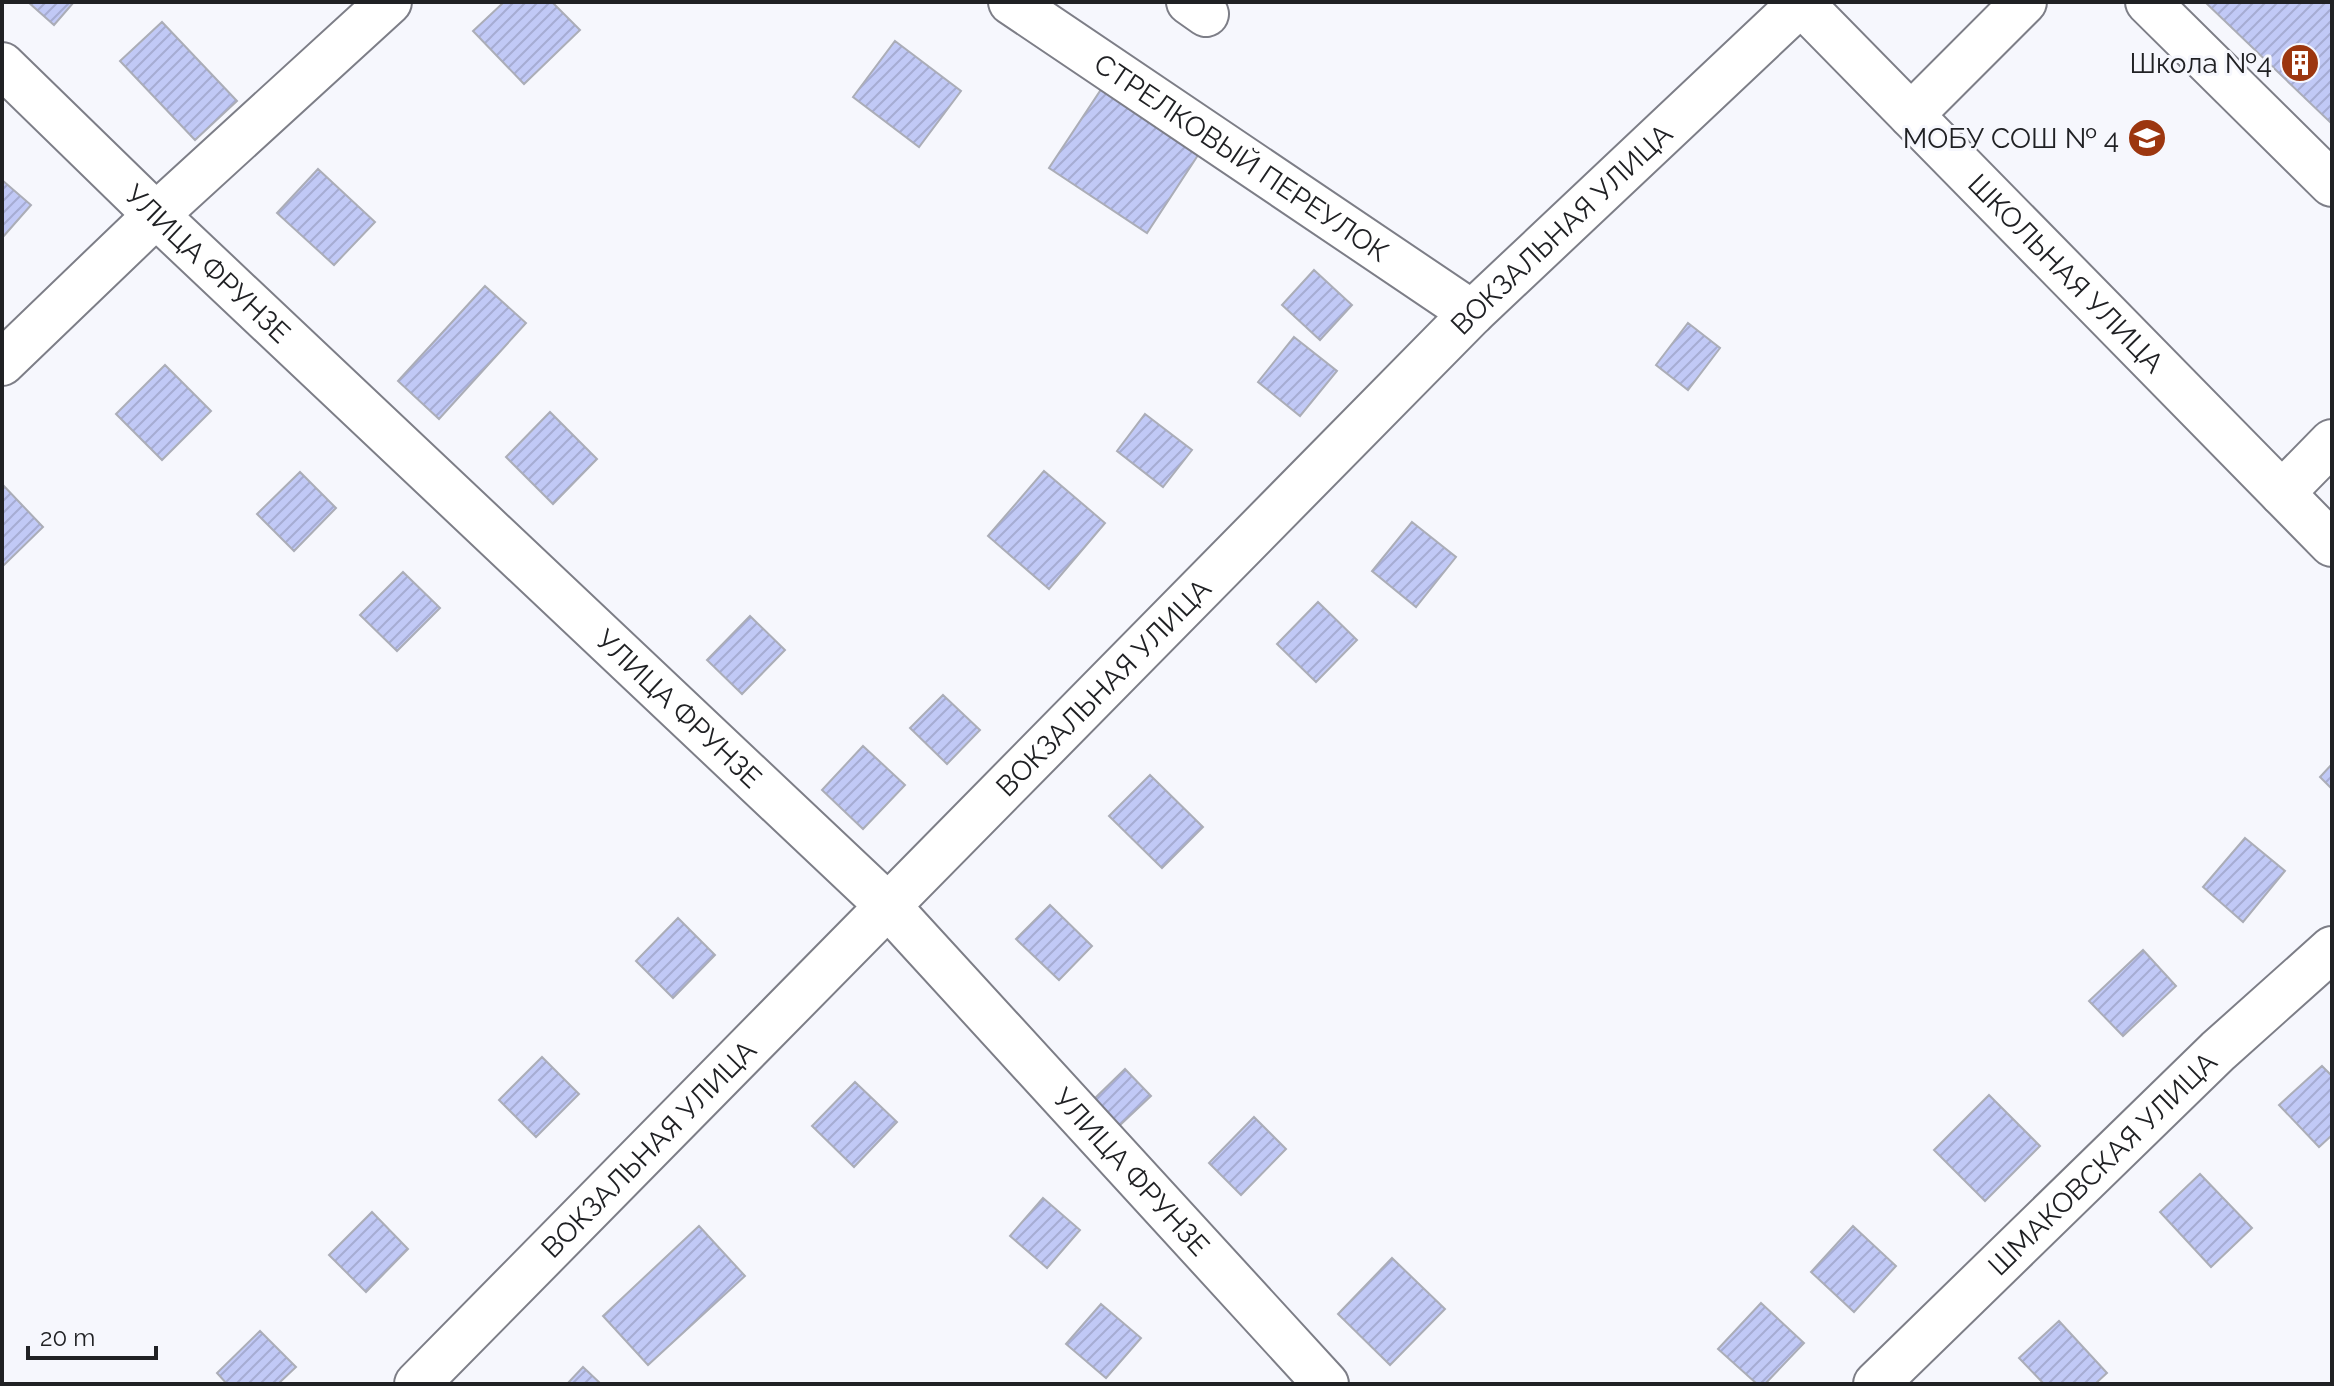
<svg xmlns="http://www.w3.org/2000/svg" width="2334" height="1386" viewBox="0 0 2334 1386" font-family="Raleway,sans-serif">
  <defs>
    <pattern id="building-hatch" width="6" height="6" patternUnits="userSpaceOnUse" patternTransform="scale(2)"><rect width="6" height="6" fill="#c1c9f6"/><path d="M-1 1l2-2M0 6l6-6M5 7l2-2" fill="none" stroke="#a6acd3"/></pattern>
  </defs>
  <rect width="100%" height="100%" fill="#f6f7fd"/>
  <path fill="url(#building-hatch)" stroke="#abadb7" stroke-width="2" d="M28,2H74L54,25Z
    M504,2H552L580,30L524,84L473,31Z
    M2205,2H2332V124Z
    M162,22L237,101L195,140L120,61Z
    M895,41L961,91L919,147L853,97Z
    M1104,85L1202,149L1147,233L1049,168Z
    M318,169L375,222L334,265L277,213Z
    M2,180L31,205L2,238Z
    M1314,270L1352,305L1320,340L1282,305Z
    M485,286L526,323L439,419L398,381Z
    M1688,323L1720,348L1688,390L1656,365Z
    M1294,337L1337,371L1300,416L1258,382Z
    M165,365L211,411L162,460L116,414Z
    M550,412L597,459L553,504L506,457Z
    M1145,414L1192,450L1163,487L1117,451Z
    M1044,471L1105,523L1049,589L988,536Z
    M300,472L336,508L294,551L257,514Z
    M2,484L43,527L2,567Z
    M1412,522L1456,557L1416,607L1372,571Z
    M403,572L440,608L397,651L360,615Z
    M1318,602L1357,640L1316,682L1277,644Z
    M750,616L785,650L742,694L707,660Z
    M943,695L980,730L947,764L910,728Z
    M863,746L905,785L863,829L822,790Z
    M2332,764V789L2320,777Z
    M1150,775L1203,827L1162,868L1109,816Z
    M2245,838L2285,871L2243,922L2203,887Z
    M1050,905L1092,946L1059,980L1016,939Z
    M678,918L715,955L673,998L636,961Z
    M2143,950L2176,986L2123,1036L2089,1001Z
    M542,1057L579,1094L536,1137L499,1100Z
    M2322,1066L2332,1076V1135L2319,1147L2279,1105Z
    M1125,1069L1151,1096L1119,1126L1094,1099Z
    M855,1082L897,1122L854,1167L812,1126Z
    M1989,1095L2040,1146L1985,1201L1934,1150Z
    M1254,1117L1286,1149L1241,1195L1209,1163Z
    M2200,1174L2252,1228L2211,1267L2160,1212Z
    M1043,1198L1080,1230L1047,1268L1010,1236Z
    M372,1212L408,1249L366,1292L329,1255Z
    M699,1226L745,1276L648,1365L603,1316Z
    M1853,1226L1896,1266L1854,1312L1811,1272Z
    M1392,1258L1445,1309L1390,1365L1338,1314Z
    M1761,1303L1804,1343L1765,1384H1757L1718,1349Z
    M1101,1304L1141,1338L1106,1378L1066,1344Z
    M2059,1321L2107,1373L2095,1384H2044L2019,1358Z
    M260,1331L296,1367L278,1384H227L217,1373Z
    M583,1367L601,1384H567Z"/>
  <g fill="none" stroke-linecap="round" stroke-linejoin="round">
    <g stroke="#7d7e87" stroke-width="48">
      <g id="minor">
        <path id="s1" d="M1011,2L1472,313"/>
        <path d="M1189,2L1206,14"/>
        <path id="s2" d="M1800,2L2332,544"/>
        <path d="M2148,2L2332,184"/>
        <path id="s3" d="M2,65L156,215L887,905L1326,1384"/>
        <path d="M1911,115L2024,2"/>
        <path d="M2,363L156,215L389,2"/>
        <path d="M2282,493L2332,442"/>
        <path id="s4" d="M417,1384L1472,313L1802,2"/>
        <path id="s5" d="M1876,1384L2218,1051L2332,949"/>
      </g>
    </g>
    <use href="#minor" stroke="#fff" stroke-width="44"/>
  </g>
  <defs>
    <g id="building-disc" transform="scale(2)"><circle r="9.5" fill="#9c360f" stroke="#f6f7fd"/><path d="M-4-6H4V6H1V3H-1V6H-4ZM-2.5-4.3h1.7v1.8h-1.7ZM.8-4.3h1.7v1.8H.8ZM-2.5-1h1.7V.8h-1.7ZM.8-1h1.7V.8H.8Z" fill="#fff"/></g>
    <g id="school-disc" transform="scale(2)"><circle r="9.5" fill="#9c360f" stroke="#f6f7fd"/><path d="M0-5L7-2L0 1L-7-2ZM-4 1L0 2.5L4 1V4Q0 6-4 4Z" fill="#fff"/></g>
  </defs>
  <g fill-rule="evenodd">
    <use href="#building-disc" x="2300" y="63"/>
    <use href="#school-disc" x="2147" y="138"/>
  </g>
  <g text-anchor="middle" dominant-baseline="central" stroke-width="6" stroke-linejoin="round" paint-order="stroke">
    <g font-size="28" fill="#202124" stroke="#f6f7fd" text-anchor="end">
      <text x="2272" y="63">Школа №4</text>
      <text x="2119" y="138">МОБУ СОШ № 4</text>
    </g>
    <g font-size="28" fill="#202124" stroke="#f6f7fd">
      <text stroke="none"><textPath href="#s1" startOffset="278">СТРЕЛКОВЫЙ ПЕРЕУЛОК</textPath></text>
      <text stroke="none"><textPath href="#s4" startOffset="1626">ВОКЗАЛЬНАЯ УЛИЦА</textPath></text>
      <text stroke="none"><textPath href="#s3" startOffset="286">УЛИЦА ФРУНЗЕ</textPath></text>
      <text stroke="none"><textPath href="#s2" startOffset="380">ШКОЛЬНАЯ УЛИЦА</textPath></text>
      <text stroke="none"><textPath href="#s4" startOffset="978">ВОКЗАЛЬНАЯ УЛИЦА</textPath></text>
      <text stroke="none"><textPath href="#s3" startOffset="934">УЛИЦА ФРУНЗЕ</textPath></text>
      <text stroke="none"><textPath href="#s4" startOffset="330">ВОКЗАЛЬНАЯ УЛИЦА</textPath></text>
      <text stroke="none"><textPath href="#s5" startOffset="316">ШМАКОВСКАЯ УЛИЦА</textPath></text>
      <text stroke="none"><textPath href="#s3" startOffset="1582">УЛИЦА ФРУНЗЕ</textPath></text>
    </g>
  </g>
  <rect width="2334" height="1386" fill="none" stroke="#202124" stroke-width="8"/>
  <path d="M28 1346v12h128v-12" fill="none" stroke="#202124" stroke-width="4"/>
  <text x="40" y="1346" font-size="24" fill="#202124" stroke="#f6f7fd" stroke-width="6" paint-order="stroke">20 m</text>
</svg>
